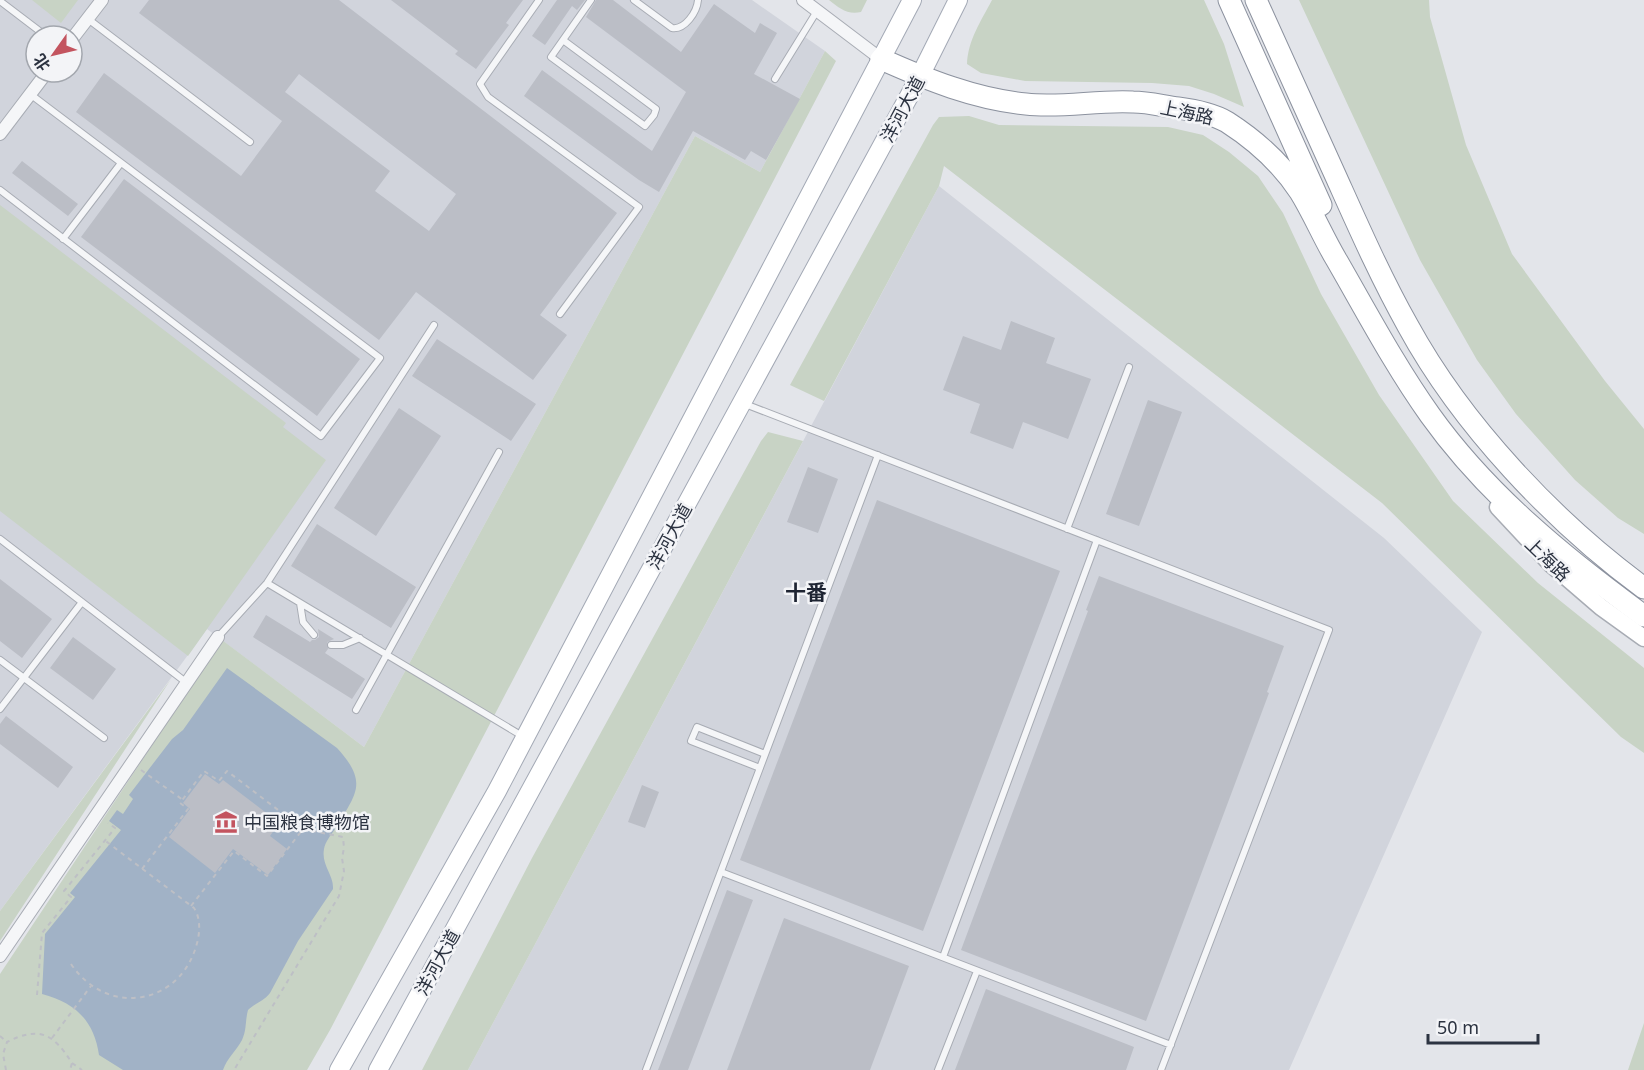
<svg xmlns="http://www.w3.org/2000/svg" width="1644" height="1070" viewBox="0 0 1644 1070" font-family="'Noto Sans','Noto Sans SC',sans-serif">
  <rect width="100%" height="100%" fill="#e3e5ea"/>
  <path fill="#d1d4dc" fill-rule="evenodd" d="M0,0H752L825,51L760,172L695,136L364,747L207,629L0,911ZM36,36H72V72H36Z
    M939,186L1384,538L1482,632L1289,1070H468Z"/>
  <path fill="#c8d3c5" d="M32,0H78L61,23Z
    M829,0H867L861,12C847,15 839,8 829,0Z
    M992,0H1204L1224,44L1244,107L1214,94L1189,86L1152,83L1025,81L981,73L967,64C968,40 981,21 992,0Z
    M1299,0H1429L1430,17L1466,145L1512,254L1605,381L1644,429V534L1618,518L1575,480L1516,414L1477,360L1420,260Z
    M825,51L836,61L330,1030L307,1070H0V974L222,640L364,747L695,136L760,172Z
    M969,116L999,125L1168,127L1203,135L1229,152L1258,176L1283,213L1321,294L1379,395L1453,501L1538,583L1644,668V753L1621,737L1382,503L944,166L939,186L824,401L790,385L933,125L939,117Z
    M0,205L286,423L283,427L326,460L188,656L0,511Z
    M768,432L803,441L468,1070H422L532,858L761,441Z
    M171,679L0,941V911Z
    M1644,1023V1070H1628Z"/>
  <path fill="#a1b2c6" d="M227,668L337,748C369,783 356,794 335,829C331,835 325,842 324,849C321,865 334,875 333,889L298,941L270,993C263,1002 255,1003 248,1010C245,1021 247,1029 242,1040C236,1051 227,1058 223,1070H123L99,1055C94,1021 76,1003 42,994L45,934L75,897L70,893L121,830L109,821L117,810L123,814L133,799L129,795L172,739L183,730Z"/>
  <path fill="#bbbec6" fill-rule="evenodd" d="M149,0H339L617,213L540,315L567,335L533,380L416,292L379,340L76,112L104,73L241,176L282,121L139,13ZM299,74L456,194L429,231L375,191L390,171L285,92Z
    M391,0H523L506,23L509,25L476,69L455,54L458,51Z
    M557,0H585L577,10L572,6L545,45L532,36Z
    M596,0H613L681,52L714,4L755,33L760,23L777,33L754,74L800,99L766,160L751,151L745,160L693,131L659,192L639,180L524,96L542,70L652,151L686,92L586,17Z
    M22,161L78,204L68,216L12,173Z
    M124,179L360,359L317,416L81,237Z
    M1011,321L1055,338L1046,363L1091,379L1068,439L1023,422L1013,449L970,433L980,404L943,390L963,336L1001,350Z
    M437,339L536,404L511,441L412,376Z
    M1148,400L1182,412L1139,526L1106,514Z
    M399,408L441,436L376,536L334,508Z
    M808,467L838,479L818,533L787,522Z
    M877,500L1060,571L923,931L740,860Z
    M317,524L416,587L391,628L291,566Z
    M1099,576L1284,646L1267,692L1269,693L1146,1021L961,950L1088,611L1086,610Z
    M0,579L52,619L22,658L0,641Z
    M266,615L310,642L312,640H315L319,637L318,629L334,639L327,642L328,649L325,653L365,679L352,699L253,637Z
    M73,637L116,669L93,700L50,668Z
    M6,716L73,767L58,788L0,744V724Z
    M205,774L219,784L223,780L269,815L267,818L277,826L270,836L287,849L268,875L233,849L215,873L169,837L190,809L183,803Z
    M642,785L659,792L645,828L628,822Z
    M727,890L753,900L688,1070H658Z
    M784,918L909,966L870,1070H727Z
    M986,989L1134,1047L1126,1070H955Z"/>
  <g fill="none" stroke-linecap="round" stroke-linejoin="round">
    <g stroke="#a8acb4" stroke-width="8">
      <path id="lane" d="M539,0L480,84L488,97L639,207L560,314
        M634,0L672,28C685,30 697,12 698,0
        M0,1L46,36
        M88,19L250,142
        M563,40L656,109L654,115L645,126L551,57L591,0
        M775,79L817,11
        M0,190L321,436L380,358L30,94
        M63,239L121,163
        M745,404L1329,630L1161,1070
        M1067,529L1129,367
        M0,539L187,683
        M267,583L524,737
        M300,603L303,622L314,635
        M218,637L267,583L434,325
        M331,645H343L360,638
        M0,660L104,738
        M0,709L82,602
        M356,710L499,452
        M760,768L691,741L697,727L765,754
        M721,872L1171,1045
        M943,957L1097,540
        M646,1070L878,455
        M938,1070L977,971"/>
    </g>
    <g stroke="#a8acb4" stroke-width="14">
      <path id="street" d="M803,0L881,59
        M72,39L102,0
        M0,134L47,72
        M0,956L218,637"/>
    </g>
    <g stroke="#a8acb4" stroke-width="19">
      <path id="secondary" d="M1498,507L1551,564L1601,607L1644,638"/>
    </g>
    <g stroke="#a3a9b5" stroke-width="20">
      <path id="primary" d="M339,1070L497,791L912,0
        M378,1070L920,76L958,0"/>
    </g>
    <g stroke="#8c929f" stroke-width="23">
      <path id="highway" d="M1229,0L1321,205
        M1256,0C1283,60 1310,119 1337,179C1359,228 1381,278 1408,326C1462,425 1554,522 1644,588
        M881,59C928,80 975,99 1026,104C1062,108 1097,100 1133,102C1148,102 1163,106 1178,108C1194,110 1213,114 1227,122C1255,140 1281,163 1300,192C1313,213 1323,237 1336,259C1366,311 1395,366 1430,415C1487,495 1566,559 1644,616"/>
    </g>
    <path stroke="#bdbfc5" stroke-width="2" stroke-dasharray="4.5 4.5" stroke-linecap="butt" d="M141,770L183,800
      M142,869L188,809L180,803L204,771L219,781L227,771L303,829L343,837L344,848L342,858L344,871L339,896L234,1070
      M191,906L234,851L267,876L303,829
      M37,995L42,933L71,897L64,891L115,828L108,823
      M0,1036L7,1042
      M52,1038L91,986
      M72,1063L82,1070
      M6,1070L3,1054L7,1042C39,1026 53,1033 72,1063L70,1070"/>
    <use href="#lane" stroke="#f5f6f8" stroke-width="6"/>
    <use href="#street" stroke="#f5f6f8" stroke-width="12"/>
    <use href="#secondary" stroke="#fff" stroke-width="16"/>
    <use href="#primary" stroke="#fff" stroke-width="18"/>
    <use href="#highway" stroke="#fff" stroke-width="21"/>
    <path stroke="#bdbfc5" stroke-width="2" stroke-dasharray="4.5 4.5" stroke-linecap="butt" d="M71,964C108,1019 184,1005 198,939C200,929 200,917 194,908L103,839"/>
  </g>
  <defs>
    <g id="museum-bare" transform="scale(1.8)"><path d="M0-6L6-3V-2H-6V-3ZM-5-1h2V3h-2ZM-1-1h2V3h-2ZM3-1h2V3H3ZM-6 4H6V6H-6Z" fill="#c3545f" stroke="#f3f4f7" stroke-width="2.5" paint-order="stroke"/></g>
  </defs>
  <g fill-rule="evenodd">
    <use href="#museum-bare" x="226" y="822"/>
  </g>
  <g text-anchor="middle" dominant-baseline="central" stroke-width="5" stroke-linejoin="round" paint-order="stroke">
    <g font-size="18" fill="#2c3341" stroke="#f3f4f7">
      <text transform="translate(902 109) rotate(-62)">洋河大道</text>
      <text transform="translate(1187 112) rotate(12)">上海路</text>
      <text transform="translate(669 536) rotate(-61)">洋河大道</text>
      <text transform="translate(1548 559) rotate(44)">上海路</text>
      <text transform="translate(437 962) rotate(-61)">洋河大道</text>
    </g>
    <g font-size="18" fill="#2c3341" stroke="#f3f4f7" text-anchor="start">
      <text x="244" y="822">中国粮食博物馆</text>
    </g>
    <g font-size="21" font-weight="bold" fill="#1e2432" stroke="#f3f4f7">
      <text x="806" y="592">十番</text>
    </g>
  </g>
  <g transform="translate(54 54) rotate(236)"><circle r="28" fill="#f3f4f7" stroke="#a3a7ae" stroke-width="1.5"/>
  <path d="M0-4.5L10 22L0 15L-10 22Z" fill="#c3545f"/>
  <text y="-9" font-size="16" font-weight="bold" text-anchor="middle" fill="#2c3341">北</text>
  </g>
  <path d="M1428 1034v9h110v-9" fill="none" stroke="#2c3341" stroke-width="3"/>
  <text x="1437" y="1034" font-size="18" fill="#2c3341" stroke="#f3f4f7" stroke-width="4.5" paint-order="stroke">50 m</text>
</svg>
